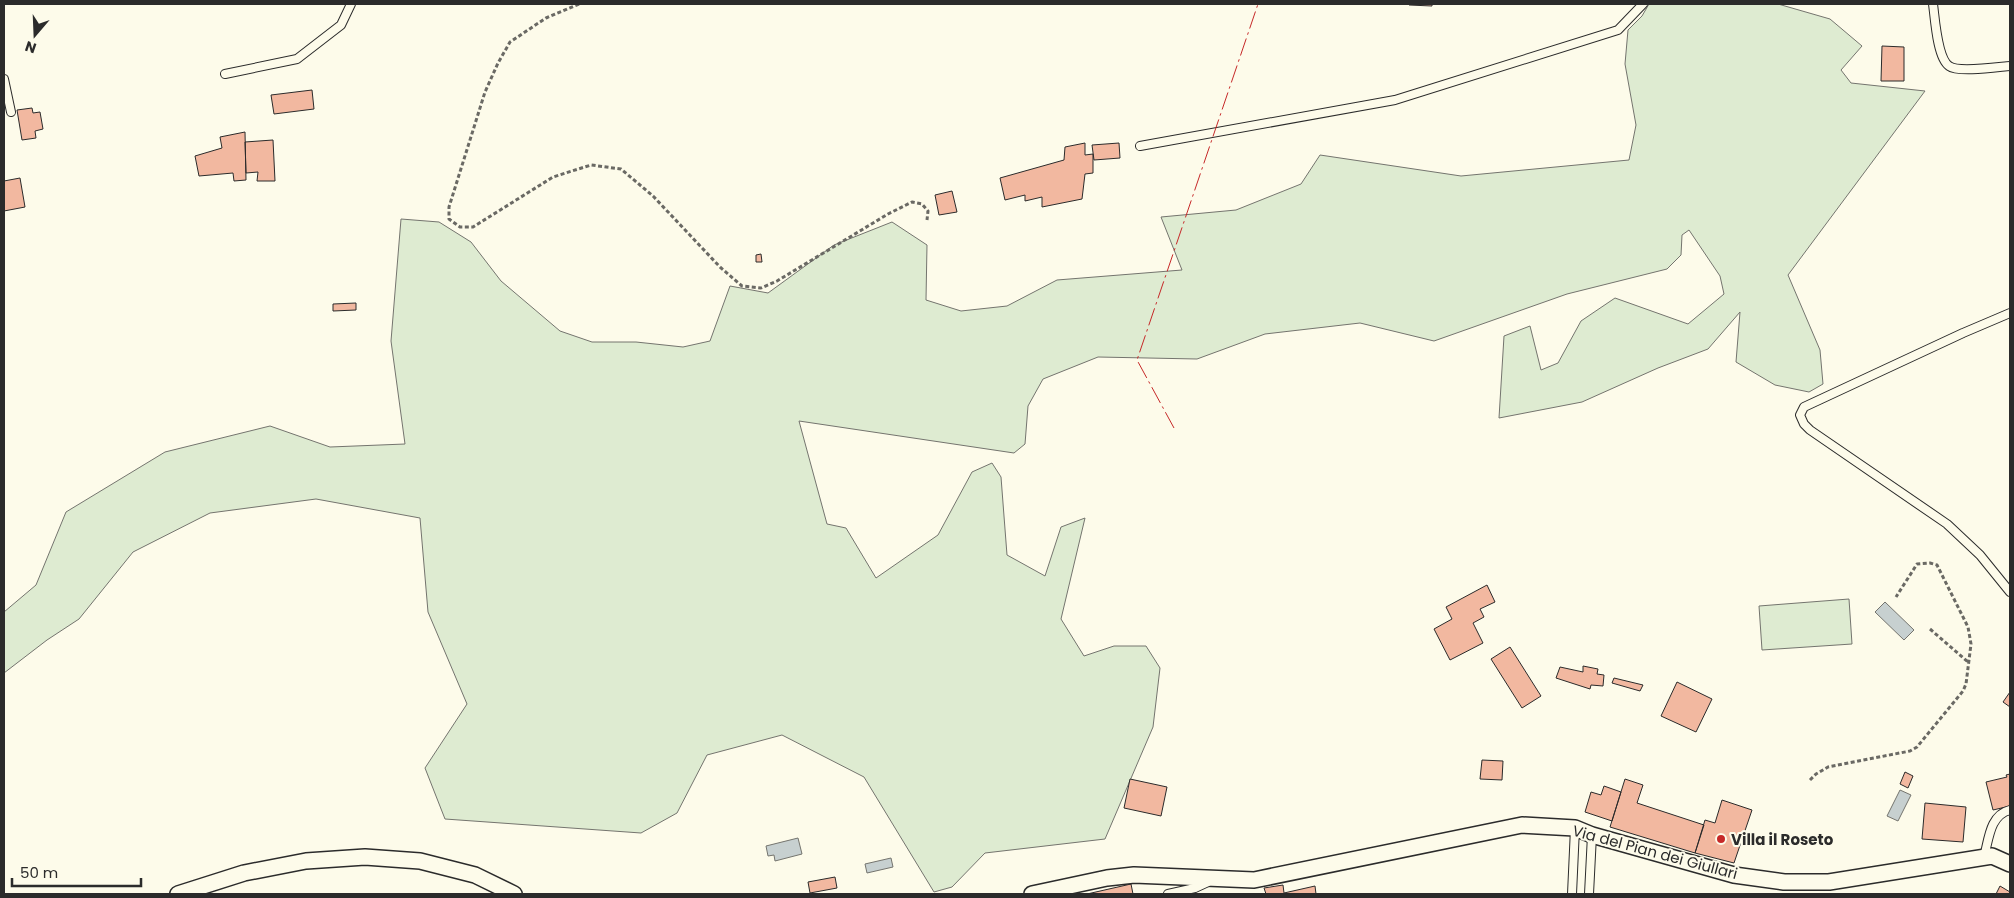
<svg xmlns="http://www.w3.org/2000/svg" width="2014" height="898" viewBox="0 0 2014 898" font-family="Poppins,sans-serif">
  <rect width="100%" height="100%" fill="#fdfbea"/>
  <path fill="#deebd1" stroke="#74746e" d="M1649,4H1778L1830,19L1862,46L1841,70L1851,83L1925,91L1788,275L1820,350L1823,384L1809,392L1775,385L1736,362L1740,312L1708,349L1658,368L1582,402L1499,418L1504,336L1530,326L1541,370L1558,363L1581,321L1615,298L1688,324L1724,294L1720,276L1689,230L1682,235L1681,255L1667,269L1567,294L1434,341L1360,323L1265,334L1197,359L1098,357L1043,379L1028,406L1025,444L1014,453L799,421L827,524L846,528L876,578L938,535L972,472L992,463L1001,477L1007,555L1045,576L1061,527L1085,518L1061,619L1084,656L1114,646H1146L1160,668L1153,727L1105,839L985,853L952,887L934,892L864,777L782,735L707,755L677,813L641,833L445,819L425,768L467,704L428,612L420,518L316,499L210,513L133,552L79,619L47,640L4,673V612L36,585L66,512L165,452L270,426L330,447L405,444L391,341L401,219L439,222L471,242L501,281L560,331L592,342H636L683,347L710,341L730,286L768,293L834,245L892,222L927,245L926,300L961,311L1007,306L1057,280L1182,270L1161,217L1236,210L1301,184L1320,155L1461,176L1629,160L1636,125L1625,64L1628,30L1642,16Z
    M1849,599L1852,644L1762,650L1759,606Z"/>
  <path fill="#c7d0d0" stroke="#74746e" d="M1885,602L1914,630L1904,640L1875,612Z
    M1900,790L1911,795L1898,821L1887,816Z
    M798,838L802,854L775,861L774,855L768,856L766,846Z
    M891,858L893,867L867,873L865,864Z"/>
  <path fill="#f2b8a0" stroke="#2b2b2b" d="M1409,4H1432V6L1409,5Z
    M1882,46L1904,47V81H1881Z
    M312,90L314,109L274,114L271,95Z
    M32,108L33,113L40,112L43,129L35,131L36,138L22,140L17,110Z
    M245,132L246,180L234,181L233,173L199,176L195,156L222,148L220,137Z
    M273,140L275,181H257L258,172L246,173L245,142Z
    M1085,143V155L1093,154V173L1085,174L1082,199L1042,207V197L1025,201V195L1005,200L1000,178L1064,160L1065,147Z
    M1119,143L1120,158L1094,160L1092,145Z
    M20,178L25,207L4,211V181Z
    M952,191L957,212L939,215L935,195Z
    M761,254L762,262H756V255Z
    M356,303V310L333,311V304Z
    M1487,585L1495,602L1480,609L1484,617L1473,623L1483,643L1450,660L1434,629L1452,619L1446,607Z
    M1510,647L1541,696L1522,708L1491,659Z
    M1583,666L1598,669L1597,674L1604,675L1603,686L1591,685L1590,689L1556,678L1560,667L1583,672Z
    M1614,678L1643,685L1640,691L1612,683Z
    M1677,682L1712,699L1696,732L1661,716Z
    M2010,692V707L2003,702Z
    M1482,760L1503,761L1502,780L1480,779Z
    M1905,772L1913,776L1908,788L1900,784Z
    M2010,774V806L1993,810L1986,782L2007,777L2006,775Z
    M1130,779L1167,787L1161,816L1124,808Z
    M1625,779L1643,785L1637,803L1704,825L1695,853L1610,827Z
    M1604,786L1621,792L1612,821L1585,812L1591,792L1601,795Z
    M1722,800L1752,810L1734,863L1695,853L1705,820L1715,823Z
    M1925,803L1966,807L1963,842L1922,839Z
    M835,877L837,888L810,893L808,882Z
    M1131,884L1133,894H1087Z
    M1283,885L1284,893L1315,886L1316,894H1266L1264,888Z
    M2000,886L2010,892V894H1996Z"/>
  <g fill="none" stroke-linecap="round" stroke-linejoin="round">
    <g stroke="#2b2b2b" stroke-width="10">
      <path id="lane" d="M1933,4C1935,18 1937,58 1949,66C1958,73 1998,67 2010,66
        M225,74L297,59L341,25L351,4
        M4,79L11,112
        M1140,146L1395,100L1618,30L1643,4
        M2010,313L1963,333L1804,407L1800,415L1804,424L1810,430L1947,524L1980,555L2010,592
        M1984,857C1989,838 1990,815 2010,810
        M1168,894L1195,888L1208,882
        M1572,894L1575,828
        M1589,894L1592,835"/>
    </g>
    <g stroke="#2b2b2b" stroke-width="18">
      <path id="street" d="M178,894L244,873L306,861L365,857L420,861L475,875L514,894
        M1032,894L1107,878L1134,875L1254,880L1522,825L1575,828L1592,835L1734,875L1784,882H1829L1992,856L2010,864"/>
    </g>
    <path stroke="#6a6964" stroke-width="3" stroke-dasharray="4 2.5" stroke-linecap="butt" d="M579,4L546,18L510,42L498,63L485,92L449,207V219L460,227H473L553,177L591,165L621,169L653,196L720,267L742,286L761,288L777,281L888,214L912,202L922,204L928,211L927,220
      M1930,629L1968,662
      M1810,780L1816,774L1828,767L1910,751L1917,747L1963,691L1966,684L1971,644L1968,627L1937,565L1930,563L1917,564L1896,597"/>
    <use href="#lane" stroke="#fdfbea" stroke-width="8"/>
    <use href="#street" stroke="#fdfbea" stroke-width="15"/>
    <path stroke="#c62828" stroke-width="1" stroke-dasharray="18 4 2.5 4" stroke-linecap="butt" d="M1174,428L1137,360L1258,4"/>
  </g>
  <circle fill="#c62828" stroke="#fdfbea" stroke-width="2" cx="1721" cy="839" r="5"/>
  <g text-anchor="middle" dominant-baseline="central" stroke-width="4" stroke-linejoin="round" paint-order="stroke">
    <g font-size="15" font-weight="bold" fill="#2b2b2b" stroke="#fdfbea" text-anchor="start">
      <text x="1731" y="839">Villa il Roseto</text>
    </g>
    <g font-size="15" fill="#2b2b2b" stroke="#fdfbea">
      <text transform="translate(1655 852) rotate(15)">Via del Pian dei Giullari</text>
    </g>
  </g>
  <rect width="2014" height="898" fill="none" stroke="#2b2b2b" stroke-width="10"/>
  <g transform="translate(35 35) rotate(199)" stroke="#fdfbea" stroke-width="4" paint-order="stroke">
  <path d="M0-4L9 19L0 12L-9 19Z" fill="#2b2b2b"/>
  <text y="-8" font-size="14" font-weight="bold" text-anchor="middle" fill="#2b2b2b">N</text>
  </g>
  <path d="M12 878v8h129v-8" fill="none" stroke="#2b2b2b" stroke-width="2.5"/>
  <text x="20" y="878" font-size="15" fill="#2b2b2b" stroke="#fdfbea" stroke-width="4" paint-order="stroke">50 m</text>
</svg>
